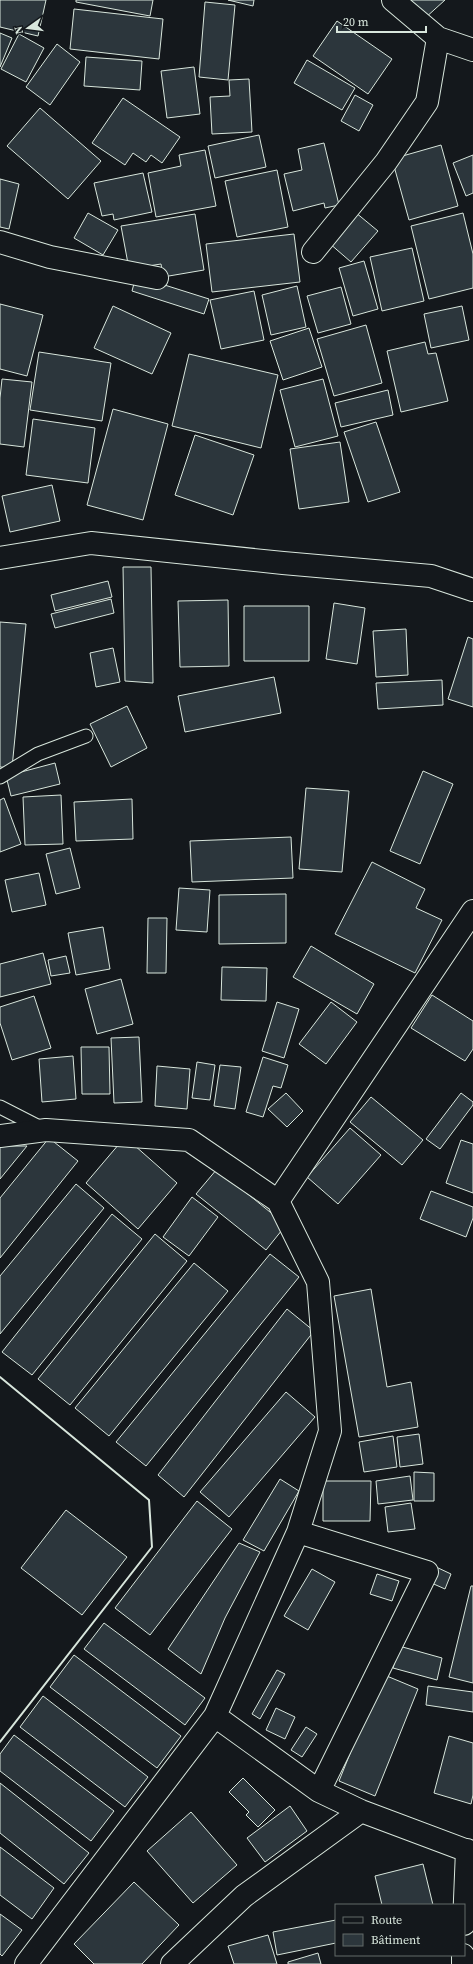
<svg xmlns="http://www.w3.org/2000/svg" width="473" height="1964" viewBox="0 0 473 1964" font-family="'Source Serif 4',serif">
  <rect width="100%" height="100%" fill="#14181c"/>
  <path fill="#2c363c" stroke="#d8e6dc" d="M0,0H46L38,36L0,27Z
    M76,0H153L150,16L76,2Z
    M228,0H254L253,6Z
    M406,0H445L424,19Z
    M205,2L235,5L228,80L199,77Z
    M74,9L163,19L159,59L70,49Z
    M337,21L392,59L368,94L313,56Z
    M0,33L12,38L0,67Z
    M19,34L44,48L26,82L1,69Z
    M57,44L80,62L50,105L26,87Z
    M86,57L142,61L140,90L84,86Z
    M307,60L355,88L342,110L294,83Z
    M194,67L200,114L167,118L161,71Z
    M249,79L252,132L212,134L210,97L230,96L229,80Z
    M355,95L373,105L359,131L341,121Z
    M123,98L180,137L162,163L151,155L146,162L133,153L125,165L92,143Z
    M40,108L101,161L68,199L7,146Z
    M259,135L266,167L215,178L208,146Z
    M324,143L339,205L325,208L324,203L293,211L284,174L302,170L298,149Z
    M441,145L458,206L409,220L392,159Z
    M205,150L216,206L156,217L148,173L181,166L179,155Z
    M473,155V193L466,196L453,163Z
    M277,170L288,227L237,237L225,181Z
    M143,173L152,212L114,220L113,214L102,216L94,183Z
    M0,179L19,184L9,229L0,227Z
    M355,212L378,231L351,262L329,243Z
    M88,213L118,230L103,255L74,238Z
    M463,213L473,254V288L429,299L411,226Z
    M195,214L204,270L163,277L161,264L129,269L121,226Z
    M294,234L300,282L212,292L206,244Z
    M412,248L424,301L382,311L370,257Z
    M364,261L378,309L353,316L339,268Z
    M136,276L209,299L204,314L132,291Z
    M297,286L306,327L271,335L262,295Z
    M341,287L351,324L318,333L307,296Z
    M254,291L264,340L221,349L210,300Z
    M0,304L43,315L27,376L0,369Z
    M113,306L171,333L152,374L94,348Z
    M462,306L469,340L431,348L424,314Z
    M366,325L382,383L334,396L317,339Z
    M309,328L322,367L283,380L270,341Z
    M425,342L428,354L436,353L448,401L401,412L387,351Z
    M39,352L111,363L102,421L30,410Z
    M189,354L278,375L261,448L172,426Z
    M2,379L32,382L24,447L0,444V398Z
    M323,379L338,436L295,447L280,390Z
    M388,390L393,415L341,427L335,403Z
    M113,409L168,424L143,520L87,505Z
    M33,419L95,428L88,483L26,475Z
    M376,422L400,492L368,502L344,432Z
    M195,435L254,455L233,515L175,495Z
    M340,442L349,502L299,509L290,449Z
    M52,485L60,521L10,532L2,496Z
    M123,567H151L153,683L125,681Z
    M108,581L112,597L55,611L51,595Z
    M111,599L114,613L55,628L51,614Z
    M228,600L229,666L180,667L178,601Z
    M334,603L365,608L357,664L326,659Z
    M244,606H309V661H244Z
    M0,622L26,624L12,768L0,767Z
    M406,629L408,675L376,677L373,631Z
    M468,637L473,639V707L448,699Z
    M113,648L120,682L96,687L90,653Z
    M274,677L281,713L185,732L178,696Z
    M442,680L443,705L378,709L376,683Z
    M127,706L147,748L111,767L90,724Z
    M55,763L60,784L11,796L6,776Z
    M423,771L453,784L420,864L390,851Z
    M306,788L349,791L342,872L299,869Z
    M61,795L63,844L25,845L23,797Z
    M4,798L21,844L0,852V800Z
    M132,799L133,839L76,841L74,802Z
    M291,837L293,878L192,882L190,841Z
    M70,848L80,888L56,894L46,854Z
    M372,862L425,889L416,908L442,920L415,973L335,934Z
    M39,873L46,905L12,912L5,880Z
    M179,888L210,890L207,932L176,930Z
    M286,894V943L219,944V895Z
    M148,918H167L166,973H147Z
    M103,927L110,969L76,975L68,933Z
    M311,946L374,984L357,1014L293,977Z
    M43,953L51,984L0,997V964Z
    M66,956L70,973L51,976L48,960Z
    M222,967L267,968L266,1001L221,1000Z
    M121,979L133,1024L97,1034L85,989Z
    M432,995L473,1021V1049L465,1061L411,1028Z
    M34,996L51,1048L12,1060L0,1023V1007Z
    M277,1002L299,1009L284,1058L262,1051Z
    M331,1002L357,1022L326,1064L299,1044Z
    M139,1037L142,1102L114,1103L111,1038Z
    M81,1047H109L110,1094H82Z
    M73,1056L76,1099L42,1102L39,1059Z
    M263,1057L288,1065L281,1088L273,1086L263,1117L246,1112Z
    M197,1062L215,1065L210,1100L192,1098Z
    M220,1065L241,1067L235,1109L214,1106Z
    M157,1066L190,1069L187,1109L155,1106Z
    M286,1093L303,1111L287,1127L268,1109Z
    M461,1093L473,1102V1105L440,1149L426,1139Z
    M371,1097L423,1140L402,1165L350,1122Z
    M350,1128L381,1155L338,1204L307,1177Z
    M125,1137L177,1183L138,1229L86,1183Z
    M49,1138L78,1161L0,1258V1198Z
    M461,1140L473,1144V1193L446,1183Z
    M0,1146H27L0,1179Z
    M217,1169L286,1225L266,1250L196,1194Z
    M76,1184L104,1208L0,1334V1276Z
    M431,1191L473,1207V1218L466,1237L420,1219Z
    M192,1197L218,1217L189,1256L163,1237Z
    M112,1214L142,1239L32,1375L2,1352Z
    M155,1234L187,1261L70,1405L38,1379Z
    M270,1254L299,1277L146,1466L116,1442Z
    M194,1263L228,1291L109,1436L75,1408Z
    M371,1289L387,1387L411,1382L418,1427L359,1437L334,1296Z
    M287,1309L314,1331L184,1497L158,1475Z
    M286,1392L315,1417L229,1517L200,1492Z
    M419,1434L423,1464L400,1467L397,1437Z
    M393,1436L397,1467L364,1472L359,1442Z
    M414,1472L434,1473V1501H414Z
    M410,1476L413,1500L378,1504L376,1481Z
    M280,1479L299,1491L264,1551L243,1540Z
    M323,1481H371L370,1521H323Z
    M197,1501L232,1529L150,1635L115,1608Z
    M411,1503L415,1529L388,1532L385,1507Z
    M66,1510L127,1557L82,1615L21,1568Z
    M239,1543L260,1552L225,1618L201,1674L168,1649Z
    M434,1566L451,1574L445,1589L427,1581Z
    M312,1569L335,1582L308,1630L284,1616Z
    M377,1574L399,1581L392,1601L370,1594Z
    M471,1586H473V1683L449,1677Z
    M104,1623L205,1698L185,1725L84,1649Z
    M399,1646L442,1658L437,1680L393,1668Z
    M74,1655L181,1736L157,1768L50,1687Z
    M277,1670L285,1674L260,1719L252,1714Z
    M382,1674L418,1689L375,1796L339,1781Z
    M428,1686L473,1692V1712L426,1705Z
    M43,1696L148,1777L125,1807L20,1727Z
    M276,1708L295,1717L285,1739L266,1730Z
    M306,1727L317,1734L302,1757L291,1750Z
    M14,1735L114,1811L91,1841L0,1771V1754Z
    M449,1736L473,1743V1795L471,1804L434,1793Z
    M243,1778L275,1810L258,1827L246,1815L249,1812L229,1792Z
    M0,1783L89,1853L64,1884L0,1833Z
    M290,1806L307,1831L265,1862L247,1838Z
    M191,1812L237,1865L193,1903L147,1851Z
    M0,1847L54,1888L32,1919L0,1895Z
    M423,1864L433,1905H382L375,1876Z
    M134,1882L179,1925L142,1964H94L74,1944Z
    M0,1914L22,1930L2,1956L0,1954Z
    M336,1920V1943L277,1955L273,1932Z
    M268,1935L277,1964H234L228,1946Z
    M318,1953L321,1964H288V1962Z"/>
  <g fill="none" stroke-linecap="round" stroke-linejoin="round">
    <g stroke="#d8e6dc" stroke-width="15">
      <path id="lane" d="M0,777L38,754L86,736
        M0,1107L43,1129"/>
    </g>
    <g stroke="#d8e6dc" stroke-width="24">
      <path id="street" d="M393,0L438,38L473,50
        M0,242L50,257L157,278
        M313,252L386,162L427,102L438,38
        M0,558L91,543L283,563L431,576L473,590
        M0,1136L46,1130L189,1140L278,1201L318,1282L330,1431L298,1532L215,1716
        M278,1201L473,911
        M298,1532L427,1572L319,1791
        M464,1924L467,1850
        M26,1964L215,1716L319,1791L361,1811L473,1853
        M172,1964L244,1896L361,1811
        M463,1964V1955"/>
    </g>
    <use href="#lane" stroke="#14181c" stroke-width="13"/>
    <use href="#street" stroke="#14181c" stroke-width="22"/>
    <path stroke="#d8e6dc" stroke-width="2" d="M0,1377L149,1500L152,1547L0,1742"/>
  </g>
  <rect x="335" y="1904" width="130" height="52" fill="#14181c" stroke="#626a69"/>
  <rect x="343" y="1917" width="20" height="6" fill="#14181c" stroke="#626a69"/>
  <text x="371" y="1924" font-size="12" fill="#d8e6dc">Route</text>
  <rect x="343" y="1934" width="20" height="12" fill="#2c363c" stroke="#626a69"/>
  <text x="371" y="1944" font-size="12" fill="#d8e6dc">Bâtiment</text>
  <g transform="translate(28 28) rotate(256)" stroke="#14181c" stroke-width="3" paint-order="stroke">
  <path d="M0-3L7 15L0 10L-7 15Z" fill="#d8e6dc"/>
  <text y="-6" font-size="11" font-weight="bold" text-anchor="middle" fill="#d8e6dc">N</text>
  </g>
  <path d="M337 26v6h89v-6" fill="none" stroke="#d8e6dc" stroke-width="2"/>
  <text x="343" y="26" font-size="12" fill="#d8e6dc" stroke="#14181c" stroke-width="3" paint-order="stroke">20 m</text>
</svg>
